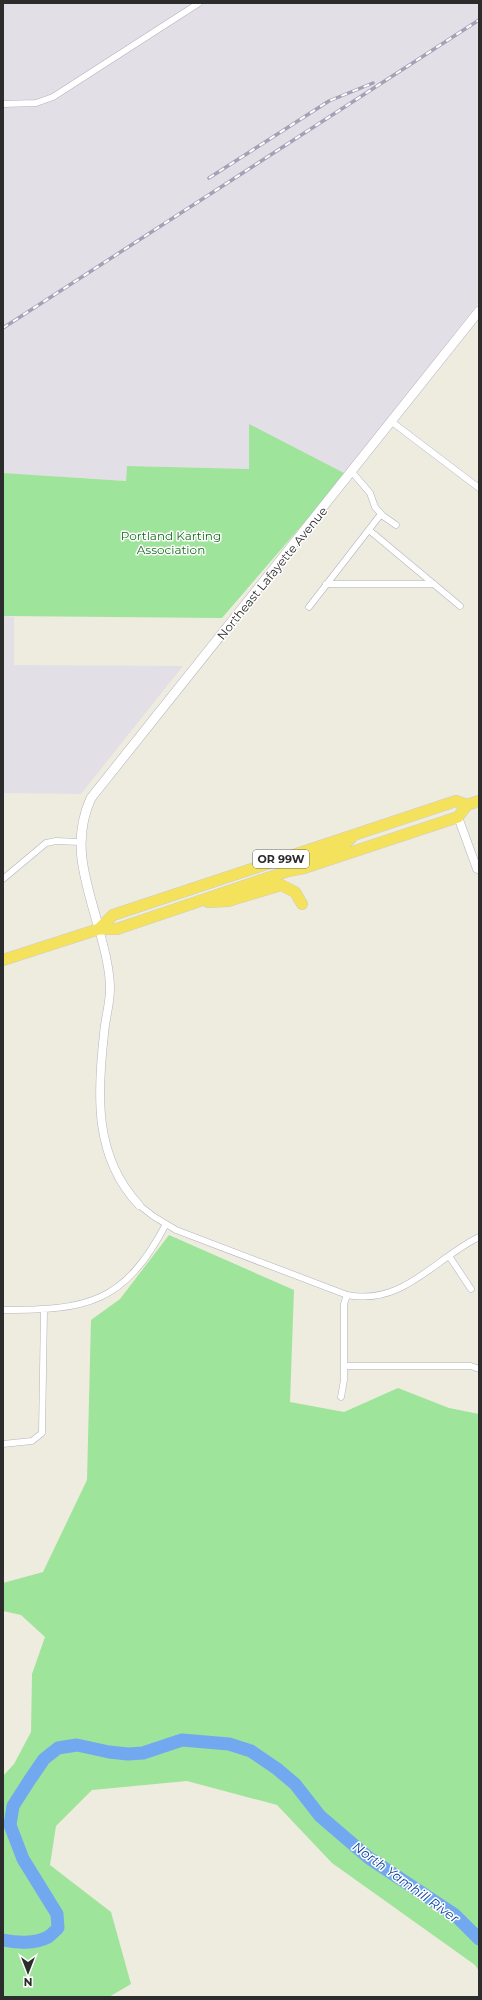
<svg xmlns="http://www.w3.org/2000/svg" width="482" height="2000" viewBox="0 0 482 2000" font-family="Montserrat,sans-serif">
  <rect width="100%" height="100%" fill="#eeecdf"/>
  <path fill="#e3dfe6" d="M3,3H479V302L346,474L249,425V469L127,466L126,481L3,473Z
    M3,616L14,617V665L183,666L81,794L3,793Z"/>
  <path fill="#9ee49b" d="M249,424L346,474L222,618L3,616V473L126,481L127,466L249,469Z
    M169,1235L294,1290L290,1402L344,1412L398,1388L449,1408L479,1414V1971L475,1965L332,1863L277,1805L187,1781L92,1790L56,1826L50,1865L111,1912L131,1984L109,1997H3V1776L14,1764L31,1732L32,1674L45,1637L21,1615L3,1611V1583L43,1572L87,1480L91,1320L120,1299Z"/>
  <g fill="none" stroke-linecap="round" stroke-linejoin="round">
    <path stroke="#72a8f0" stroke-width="13" d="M3,1940C16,1943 35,1944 48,1937C51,1935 55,1931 58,1928L57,1914L23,1859L10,1825L13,1806L29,1781L44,1759L58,1748L77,1745L109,1752L128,1754L143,1753L182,1740L229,1744L251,1751L276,1768L295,1784L320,1816L369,1858L455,1915L479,1939"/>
    <g stroke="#b4b2c0" stroke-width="7">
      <path id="minor" d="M3,104L36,103L53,97L199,3
        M392,422L479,488
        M352,472L370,493L375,507L383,516L396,525
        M369,530L460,606
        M326,584H434
        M309,607L381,514
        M3,879L46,843L56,841L80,842
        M139,1205L153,1216L176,1230L347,1295C403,1306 434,1259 479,1237
        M449,1256L471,1289
        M3,1310C87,1310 124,1304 166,1224
        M344,1366H471L479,1369
        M341,1397L344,1380V1304L347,1295
        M3,1444L32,1441L42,1433L44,1310"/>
    </g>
    <g stroke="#b4b2c0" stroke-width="9">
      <path id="tertiary" d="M458,817L477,869L479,868
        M99,929C104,948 110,969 110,989C110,1004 105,1019 104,1034C97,1095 94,1157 139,1205"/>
    </g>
    <g stroke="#b4b2c0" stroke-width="10">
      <path id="secondary" d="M99,929C87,884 70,844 91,798L479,311"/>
    </g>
    <g stroke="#ccc" stroke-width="12">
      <path id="trunk" d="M304,868L312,857L340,848L351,838
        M208,902L228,901L281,885L295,892L302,904
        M99,929L113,915L456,801L467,805
        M3,960L99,929H117L288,871L304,868L458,817L467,805L479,801"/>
    </g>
    <use href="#minor" stroke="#fff" stroke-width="6"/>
    <use href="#tertiary" stroke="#fff" stroke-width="8"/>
    <use href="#secondary" stroke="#fff" stroke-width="9"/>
    <use href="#trunk" stroke="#f4e25c" stroke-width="11"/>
    <g stroke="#a4a1b7" stroke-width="3.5">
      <path id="rail" d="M209,178L329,101L373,83
        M3,328L479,20"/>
    </g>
    <use href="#rail" stroke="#fff" stroke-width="2" stroke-dasharray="6" stroke-linecap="butt"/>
  </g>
  <g text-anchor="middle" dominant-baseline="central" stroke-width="3" stroke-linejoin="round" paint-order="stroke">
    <rect fill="#fff" stroke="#6b6b6b" stroke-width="1" x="253" y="850" width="56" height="18" rx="3"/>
    <g font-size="11" font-weight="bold" fill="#2c2c2c">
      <text x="281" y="859">OR 99W</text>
    </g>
    <g font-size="12" fill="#1a6b22" stroke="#fff">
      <text x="171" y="535">Portland Karting<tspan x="171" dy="14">Association</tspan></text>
    </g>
    <g font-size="12" fill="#2c2c2c" stroke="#fff">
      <text transform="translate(272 573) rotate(-51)">Northeast Lafayette Avenue</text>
    </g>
    <g font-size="13" font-style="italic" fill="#0c41a0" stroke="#fff">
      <text transform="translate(406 1882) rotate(36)">North Yamhill River</text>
    </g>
  </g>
  <rect width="482" height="2000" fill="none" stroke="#2c2c2c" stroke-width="8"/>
  <g transform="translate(28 1972) rotate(180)" stroke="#ffffff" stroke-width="3" paint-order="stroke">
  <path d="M0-3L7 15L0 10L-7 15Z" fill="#2c2c2c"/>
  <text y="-6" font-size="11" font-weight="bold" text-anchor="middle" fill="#2c2c2c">N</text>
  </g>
</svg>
